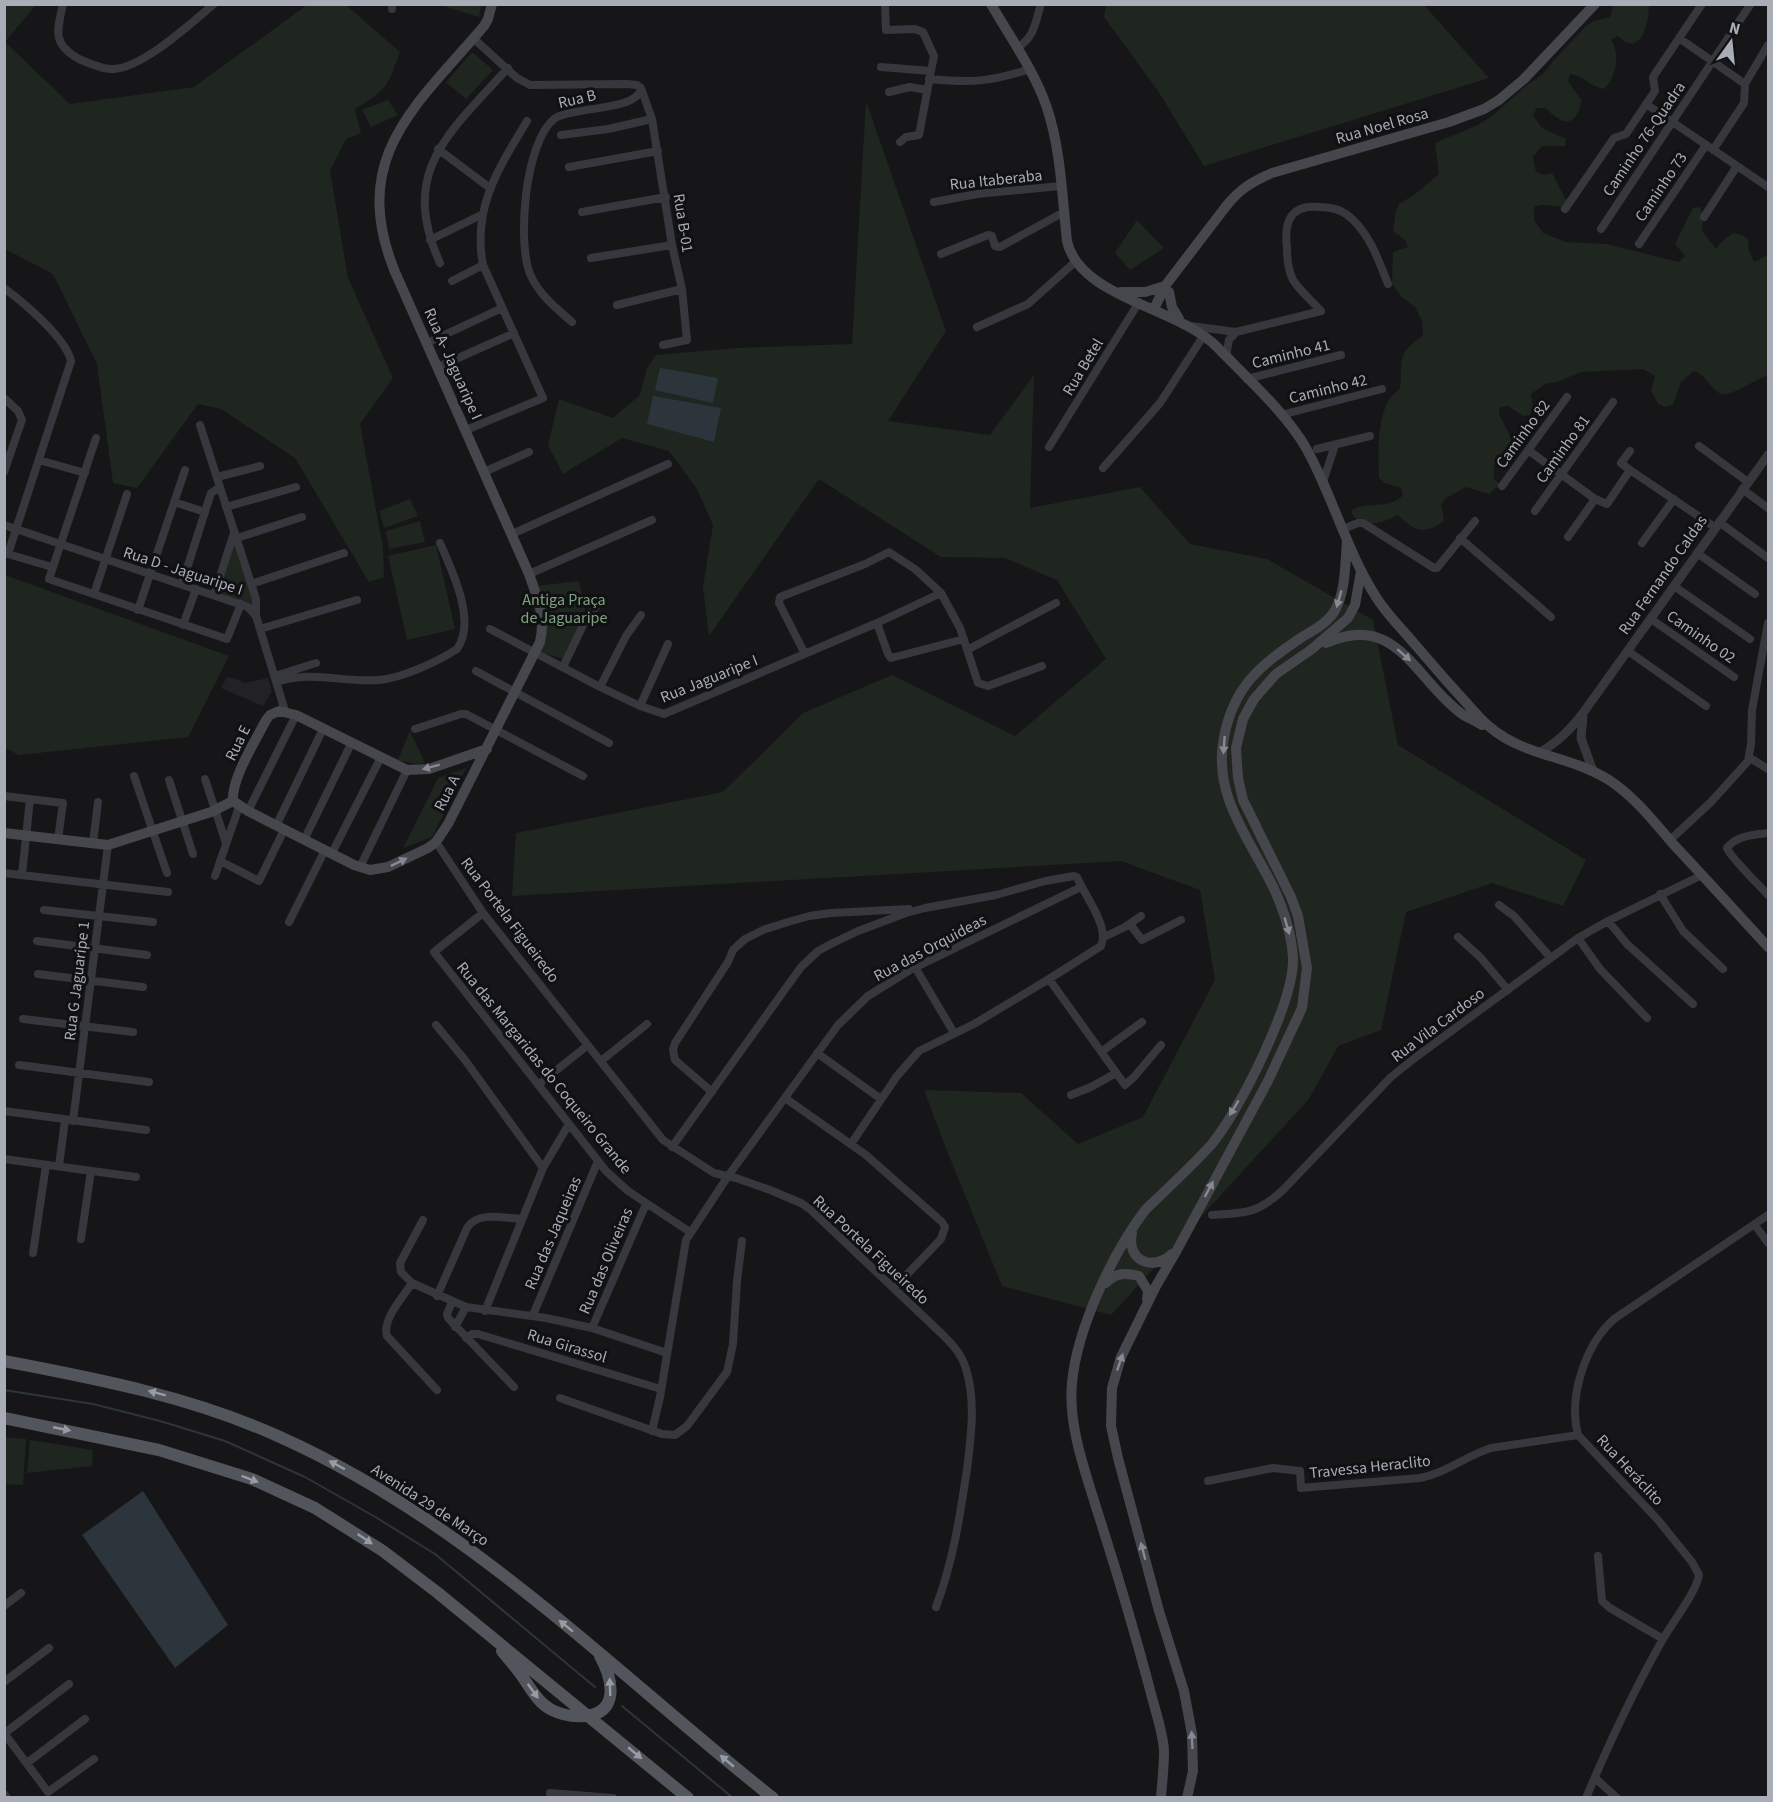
<svg xmlns="http://www.w3.org/2000/svg" width="1773" height="1802" viewBox="0 0 1773 1802" font-family="'Source Sans 3',sans-serif">
  <rect width="100%" height="100%" fill="#161618"/>
  <path fill="#222225" d="M227,677L237,679L244,683L268,678L272,691L263,706L221,688Z"/>
  <path fill="#1e261f" d="M1106,4L1424,5L1489,78L1204,166L1158,91L1104,17Z
    M4,5H36L5,42L70,104L194,87L307,5H346L400,52C387,86 388,90 355,109L361,133L346,139L330,171L348,278L393,378L360,424L383,547L384,577L369,582L295,458L221,409L198,404L137,488L113,483L97,364L53,274L5,249Z
    M440,5H481L479,17Z
    M1613,5H1649C1649,23 1641,59 1618,36L1611,40C1621,54 1616,77 1604,89C1591,87 1583,75 1570,74L1568,81L1582,101C1574,129 1564,125 1545,108H1537L1533,115L1542,128L1566,139L1565,146H1542L1533,157L1536,172L1544,175L1552,173L1566,200L1564,207L1541,205L1534,207V220L1543,233L1566,242L1606,244L1679,262L1685,256L1675,244L1693,208L1700,207L1703,214L1702,231L1716,249L1720,243L1733,233L1742,235L1749,240L1748,248L1754,262L1768,255V376C1755,378 1730,399 1719,393C1709,387 1706,375 1694,371L1681,382L1673,404L1666,407L1658,404L1651,390L1655,376L1643,369L1581,372L1560,381L1545,384L1531,394L1533,408L1530,415L1523,416L1508,406L1500,407L1499,414L1517,450C1498,452 1492,461 1494,479L1500,484L1489,494L1466,487L1446,498L1441,504L1444,521C1424,535 1415,532 1398,515C1383,523 1358,531 1351,511C1366,500 1389,511 1403,495L1401,488L1385,483L1379,478C1378,455 1376,402 1399,390C1403,379 1398,363 1405,352C1409,346 1417,340 1423,335L1422,321L1415,307L1402,297L1392,284L1393,252L1408,247L1405,240L1393,231L1396,211L1399,204L1414,195L1439,174L1435,143L1478,125L1492,116L1527,85L1543,74L1553,61L1586,26L1594,21L1610,17Z
    M472,52L493,70L466,99L446,82Z
    M388,100L398,115L371,127L362,110Z
    M866,101L946,331L888,421L990,435L1034,375L1030,508L1140,487L1190,544L1267,559L1373,620L1398,745L1586,860L1563,906L1492,883L1406,912L1381,1030L1338,1046L1309,1099L1111,1315L1002,1286L943,1141L924,1090L1021,1093L1078,1144L1143,1117L1215,980L1200,890L1121,861L512,896L516,833L723,792L803,713L892,675L1015,736L1106,659L1057,580L1005,558L941,557L819,479L709,636L703,587L713,525L697,489L669,451L622,438L563,474L548,445L559,399L613,418L640,395L647,368L656,355L736,348L852,344Z
    M1137,220L1164,248L1130,270L1115,253Z
    M410,499L418,516L384,528L379,511Z
    M420,521L425,542L389,549L386,531Z
    M230,538L236,541L254,600V609L211,593Z
    M436,545L455,629L407,640L388,556Z
    M5,575L229,656L188,737L19,755L5,748Z
    M579,581L585,611L563,659L540,652L536,586Z
    M410,731L425,763L416,764L398,760Z
    M466,768L432,837L403,848L438,778Z
    M4,1437L26,1439L23,1485L5,1484Z
    M30,1440L93,1450L92,1466L27,1473Z"/>
  <path fill="#2c353c" d="M660,368L718,378L713,403L655,390Z
    M653,396L721,408L714,442L647,424Z
    M143,1491L228,1625L175,1668L82,1535Z"/>
  <g fill="none" stroke-linecap="round" stroke-linejoin="round">
    <path stroke="#2c353c" stroke-width="2" d="M4,1390L93,1404L160,1421L225,1441L305,1477L377,1518L435,1554L595,1687
      M622,1706L733,1798"/>
    <path stroke="#37383d" stroke-width="8" d="M63,4C57,31 52,44 79,59C88,63 104,70 114,69C144,67 191,23 214,4
      M885,4L886,30L915,29L923,32L934,56L931,71
      M392,9V4
      M473,38L517,78L530,85L627,84L637,85L641,88C638,112 570,106 554,119C525,143 517,241 530,274C539,295 556,308 572,322
      M1679,38L1745,84
      M1017,48C1035,37 1035,23 1041,4
      M881,67L931,71L919,135L906,137L900,142
      M929,79C971,83 990,82 1030,69
      M641,88L652,119L672,245L682,289L687,340L663,345
      M889,92L910,87L927,90
      M1646,104L1768,187
      M561,135L608,129L652,119
      M438,149L490,188
      M1713,150L1744,103L1745,84L1768,45
      M569,167L658,151
      M934,202L977,194L1061,186
      M1565,209L1614,138L1626,134L1655,91L1653,77L1702,4
      M582,212L666,197
      M1704,217L1737,166
      M1601,229L1750,5
      M430,240L483,214
      M1639,244L1706,145
      M941,254L988,235L992,236L995,246L1000,247L1064,212
      M591,258L672,245
      M440,263C398,171 450,132 508,68
      M452,281L483,265
      M4,288C23,302 66,338 71,361L8,554L52,567
      M617,305L682,289
      M1191,326L1236,332L1321,311C1312,301 1300,291 1293,280C1288,270 1287,259 1287,248C1284,224 1289,204 1319,207C1329,208 1338,208 1346,214C1369,231 1378,259 1388,284
      M977,327L1028,304L1075,262
      M427,343L502,308
      M1226,356L1229,340L1236,332
      M438,367L514,333
      M1247,379L1341,355
      M4,398L18,411L22,420L4,472
      M1281,415L1382,389
      M200,425L256,599V616
      M466,430L543,398L483,265C472,207 499,168 527,121
      M96,438L49,579L227,639L241,604
      M1699,446L1748,482
      M1049,447L1139,302
      M1317,449L1370,436
      M1528,450L1595,499L1607,504L1630,470L1621,463L1630,451
      M39,460L85,473
      M1103,468L1160,403L1204,335
      M1630,470L1716,528
      M484,472L529,452
      M217,477L260,466
      M1323,482L1335,445
      M1502,486L1567,397
      M1742,489L1768,508
      M174,502L205,512
      M226,507L296,487
      M1535,511L1613,402
      M1719,522L1768,558
      M4,525L248,607L256,616L285,711
      M1343,529L1358,523H1363L1434,568H1437L1475,521
      M512,534L668,464
      M1568,537L1595,499
      M237,538L302,517
      M1460,538L1551,617
      M1642,543L1674,499
      M1697,553L1755,594
      M529,574L652,520
      M182,584L211,493L220,487
      M251,584L344,553
      M1674,586L1750,639
      M94,594L127,494
      M214,595L234,533
      M138,610L185,470
      M1651,619L1734,677
      M877,623L888,654L891,658L964,639
      M183,625L196,589
      M260,629L357,600
      M490,629L600,687L640,706L664,714L877,623L941,593
      M967,650L1056,603
      M1628,651L1706,706
      M805,654L779,603L780,597L865,564L889,552L915,569L941,593L960,628L978,683L988,686L1042,666
      M563,667L586,619L600,602
      M476,671L609,743
      M275,676L316,663
      M276,682C312,670 343,683 379,680C402,678 437,662 457,649C477,621 452,571 440,543
      M600,687L626,636L641,615
      M640,706L668,644
      M415,729L461,714H466L583,776
      M1750,758L1768,769
      M134,776L167,873
      M205,779L226,843
      M169,780L193,854
      M4,796L63,803L58,839
      M248,811L296,715
      M276,826L323,729
      M1768,833C1753,835 1737,835 1727,848C1729,856 1760,886 1768,895
      M304,840L351,744
      M1670,840L1711,802L1748,761L1751,744L1752,710L1768,623
      M436,842L483,913L663,1140L714,1173L736,1178L770,1190L801,1203L811,1210L943,1335C953,1345 962,1355 966,1369C976,1401 971,1437 967,1469C960,1516 953,1562 936,1607
      M93,843L98,802
      M332,853L380,759
      M220,861L259,881L284,830
      M360,867L407,770
      M4,873L168,892
      M22,875L30,799
      M215,876L239,807
      M1660,894L1683,931L1723,969
      M1499,905L1514,916L1550,957
      M44,910L153,922
      M483,913L434,952L606,1171L628,1191L690,1232
      M1608,921L1627,944L1693,1004
      M289,922L325,850
      M1130,924L1142,940L1181,920
      M1104,937L1125,927L1141,916
      M1458,937L1480,957L1508,990
      M1578,938L1600,969L1647,1018
      M37,941L147,955
      M915,967L954,1033
      M38,974L143,987
      M1049,979L1125,1085L1134,1077L1161,1045
      M23,1019L133,1032
      M436,1025L465,1060L543,1168
      M1101,1052L1142,1022
      M817,1053L881,1099
      M601,1061L647,1024
      M19,1065L149,1082
      M538,1085L588,1045
      M712,1092L675,1060L673,1050L675,1043L728,962L733,950L745,939L763,930L788,922L809,916L831,913L909,909
      M1071,1095L1091,1087L1116,1073
      M785,1098L866,1155L942,1222L945,1227L941,1239L894,1288
      M4,1111L146,1130
      M73,1121L108,845
      M672,1147L801,967L818,951L831,944L858,931L906,913L925,908L996,895L1045,881L1074,876L1077,877C1084,895 1110,926 1101,946L1049,979L974,1024L919,1051L897,1076L851,1144
      M4,1159L136,1177
      M59,1166L65,1120
      M1212,1215C1245,1213 1257,1214 1283,1190L1391,1077L1416,1057L1578,938L1608,921L1702,875
      M1755,1225L1768,1243
      M81,1239L91,1171
      M33,1253L46,1165
      M412,1283L401,1272L400,1263L423,1220
      M437,1296L467,1228C477,1211 504,1218 521,1219
      M452,1302L447,1314L448,1318L514,1387
      M485,1311L543,1168L569,1124
      M533,1315L598,1161
      M455,1327L466,1307
      M592,1328L646,1204
      M466,1338L472,1334H478L661,1389
      M437,1390L387,1336C382,1319 403,1297 412,1283L466,1307L546,1318L592,1328L667,1353
      M560,1398L662,1434L675,1435L687,1426L727,1372L733,1344L737,1281L742,1241
      M652,1431L660,1397L686,1240L728,1176L838,1025L868,996L910,970L1081,887
      M1208,1481L1273,1468L1300,1471L1301,1488L1420,1478C1446,1473 1466,1456 1491,1448L1578,1435
      M1598,1556L1602,1601L1610,1608L1663,1639
      M4,1606L21,1593
      M4,1682L49,1648
      M4,1733L48,1792L94,1759
      M5,1733L69,1684
      M27,1763L85,1719
      M1595,1778L1617,1798
      M550,1793L613,1798
      M4,1794L7,1798
      M1586,1798C1609,1743 1634,1690 1663,1639C1672,1623 1697,1591 1699,1575L1692,1562L1658,1520L1578,1435C1568,1397 1585,1345 1614,1319L1768,1215"/>
    <path stroke="#37383d" stroke-width="9" d="M1583,716L1581,738L1593,771
      M1539,753C1558,742 1570,730 1583,713L1768,455"/>
    <path stroke="#45474d" stroke-width="10" d="M991,4C1010,37 1033,69 1046,105C1061,148 1062,196 1067,241C1079,298 1179,307 1218,348C1246,377 1286,413 1306,448C1333,496 1346,550 1376,597C1386,613 1400,627 1412,641C1434,667 1457,693 1480,718C1518,758 1566,753 1609,780C1635,797 1654,822 1674,845C1706,879 1737,913 1768,947
      M1121,292H1145L1165,286
      M1169,292L1172,307L1179,319
      M1154,309L1165,286L1227,205C1240,189 1253,181 1272,173L1449,122L1484,109L1499,100L1524,79L1595,4
      M1326,643C1397,611 1415,680 1462,714C1468,718 1476,721 1482,725
      M233,801L248,811L354,865L370,870L388,867L428,848L436,842L448,824L540,642C546,617 537,597 529,574L395,272C348,157 416,106 484,26L488,19L492,4
      M233,801C231,779 256,740 266,720L270,715L279,711L296,715L407,770L429,769L487,749
      M4,833L108,845L211,812L233,801
      M1132,1233C1126,1261 1153,1272 1172,1254
      M1106,1283C1116,1272 1126,1273 1139,1276L1148,1291L1147,1299
      M1161,1798C1162,1783 1164,1767 1164,1752C1164,1734 1153,1704 1149,1686C1133,1626 1115,1566 1096,1507C1084,1468 1068,1424 1072,1383C1077,1328 1113,1252 1146,1209C1168,1188 1191,1167 1211,1145C1239,1112 1294,1002 1293,959C1292,932 1281,901 1268,877C1245,833 1213,792 1224,737C1234,685 1261,665 1302,637C1314,630 1327,623 1334,612C1346,593 1345,563 1347,541
      M1187,1798L1193,1771L1192,1734L1184,1691L1159,1611L1118,1458L1111,1426L1112,1388L1121,1357L1156,1286L1177,1250L1268,1081L1302,1008L1307,968L1298,916L1291,897L1243,800L1238,778L1236,748L1243,719L1254,699L1276,674L1312,649L1348,618L1355,605L1361,571"/>
    <path stroke="#53555c" stroke-width="12" d="M4,1361C99,1379 192,1397 280,1437C468,1521 614,1672 773,1798
      M4,1418L159,1450L252,1479L315,1508L383,1551L438,1593L688,1798
      M502,1651C508,1659 516,1667 522,1676C531,1689 538,1703 552,1710C562,1715 573,1717 584,1716C620,1714 613,1679 600,1656"/>
  </g>
  <defs><path id="oneway-solid" d="M-6-.8H1V-3.2L6.5 0L1 3.2V.8H-6Z" transform="scale(1.5)"/></defs>
  <g fill="#858993">
    <use href="#oneway-solid" transform="translate(1339 599) rotate(106)"/>
    <use href="#oneway-solid" transform="translate(1404 655) rotate(41)"/>
    <use href="#oneway-solid" transform="translate(1224 745) rotate(94)"/>
    <use href="#oneway-solid" transform="translate(431 767) rotate(165)"/>
    <use href="#oneway-solid" transform="translate(399 862) rotate(-26)"/>
    <use href="#oneway-solid" transform="translate(1287 926) rotate(74)"/>
    <use href="#oneway-solid" transform="translate(1234 1108) rotate(121)"/>
    <use href="#oneway-solid" transform="translate(1209 1189) rotate(-62)"/>
    <use href="#oneway-solid" transform="translate(1120 1362) rotate(-71)"/>
    <use href="#oneway-solid" transform="translate(1143 1551) rotate(-105)"/>
    <use href="#oneway-solid" transform="translate(1192 1740) rotate(-93)"/>
  </g>
  <g fill="#979ba6">
    <use href="#oneway-solid" transform="translate(157 1393) rotate(-165)"/>
    <use href="#oneway-solid" transform="translate(62 1429) rotate(11)"/>
    <use href="#oneway-solid" transform="translate(337 1465) rotate(-152)"/>
    <use href="#oneway-solid" transform="translate(250 1479) rotate(21)"/>
    <use href="#oneway-solid" transform="translate(365 1539) rotate(34)"/>
    <use href="#oneway-solid" transform="translate(566 1626) rotate(-141)"/>
    <use href="#oneway-solid" transform="translate(610 1687) rotate(-92)"/>
    <use href="#oneway-solid" transform="translate(533 1691) rotate(54)"/>
    <use href="#oneway-solid" transform="translate(635 1753) rotate(40)"/>
    <use href="#oneway-solid" transform="translate(727 1761) rotate(-140)"/>
  </g>
  <g text-anchor="middle" dominant-baseline="central" stroke-width="6" stroke-linejoin="round" paint-order="stroke">
    <g font-size="16" fill="#a8adb8" stroke="#111113">
      <text transform="translate(577 99) rotate(-13)">Rua B</text>
      <text transform="translate(1382 126) rotate(-16)">Rua Noel Rosa</text>
      <text transform="translate(1644 139) rotate(-56)">Caminho 76-Quadra</text>
      <text transform="translate(996 180) rotate(-6)">Rua Itaberaba</text>
      <text transform="translate(1661 187) rotate(-56)">Caminho 73</text>
      <text transform="translate(683 223) rotate(81)">Rua B-01</text>
      <text transform="translate(1291 354) rotate(-14)">Caminho 41</text>
      <text transform="translate(453 364) rotate(66)">Rua A- Jaguaripe I</text>
      <text transform="translate(1083 367) rotate(-59)">Rua Betel</text>
      <text transform="translate(1328 389) rotate(-14)">Caminho 42</text>
      <text transform="translate(1523 434) rotate(-54)">Caminho 82</text>
      <text transform="translate(1563 449) rotate(-54)">Caminho 81</text>
      <text transform="translate(183 571) rotate(18)">Rua D - Jaguaripe I</text>
      <text transform="translate(1663 575) rotate(-55)">Rua Fernando Caldas</text>
      <text transform="translate(1701 637) rotate(35)">Caminho 02</text>
      <text transform="translate(709 679) rotate(-22)">Rua Jaguaripe I</text>
      <text transform="translate(238 743) rotate(-64)">Rua E</text>
      <text transform="translate(447 793) rotate(-63)">Rua A</text>
      <text transform="translate(510 920) rotate(53)">Rua Portela Figueiredo</text>
      <text transform="translate(930 948) rotate(-28)">Rua das Orquideas</text>
      <text transform="translate(77 981) rotate(-83)">Rua G Jaguaripe 1</text>
      <text transform="translate(1438 1025) rotate(-37)">Rua Vila Cardoso</text>
      <text transform="translate(544 1068) rotate(51)">Rua das Margaridas do Coqueiro Grande</text>
      <text transform="translate(553 1233) rotate(-67)">Rua das Jaqueiras</text>
      <text transform="translate(871 1250) rotate(43)">Rua Portela Figueiredo</text>
      <text transform="translate(606 1261) rotate(-67)">Rua das Oliveiras</text>
      <text transform="translate(567 1346) rotate(17)">Rua Girassol</text>
      <text transform="translate(1370 1467) rotate(-6)">Travessa Heraclito</text>
      <text transform="translate(1630 1470) rotate(47)">Rua Heráclito</text>
      <text transform="translate(430 1505) rotate(33)">Avenida 29 de Março</text>
    </g>
    <g font-size="16" fill="#7fa381" stroke="#111113">
      <text x="564" y="600">Antiga Praça<tspan x="564" dy="18">de Jaguaripe</tspan></text>
    </g>
  </g>
  <rect width="1773" height="1802" fill="none" stroke="#a8adb8" stroke-width="12"/>
  <g transform="translate(1731 42) rotate(15)" stroke="#111113" stroke-width="4.5" paint-order="stroke">
  <path d="M0-4.5L10 22L0 15L-10 22Z" fill="#a8adb8"/>
  <text y="-9" font-size="16" font-weight="bold" text-anchor="middle" fill="#a8adb8">N</text>
  </g>
</svg>
